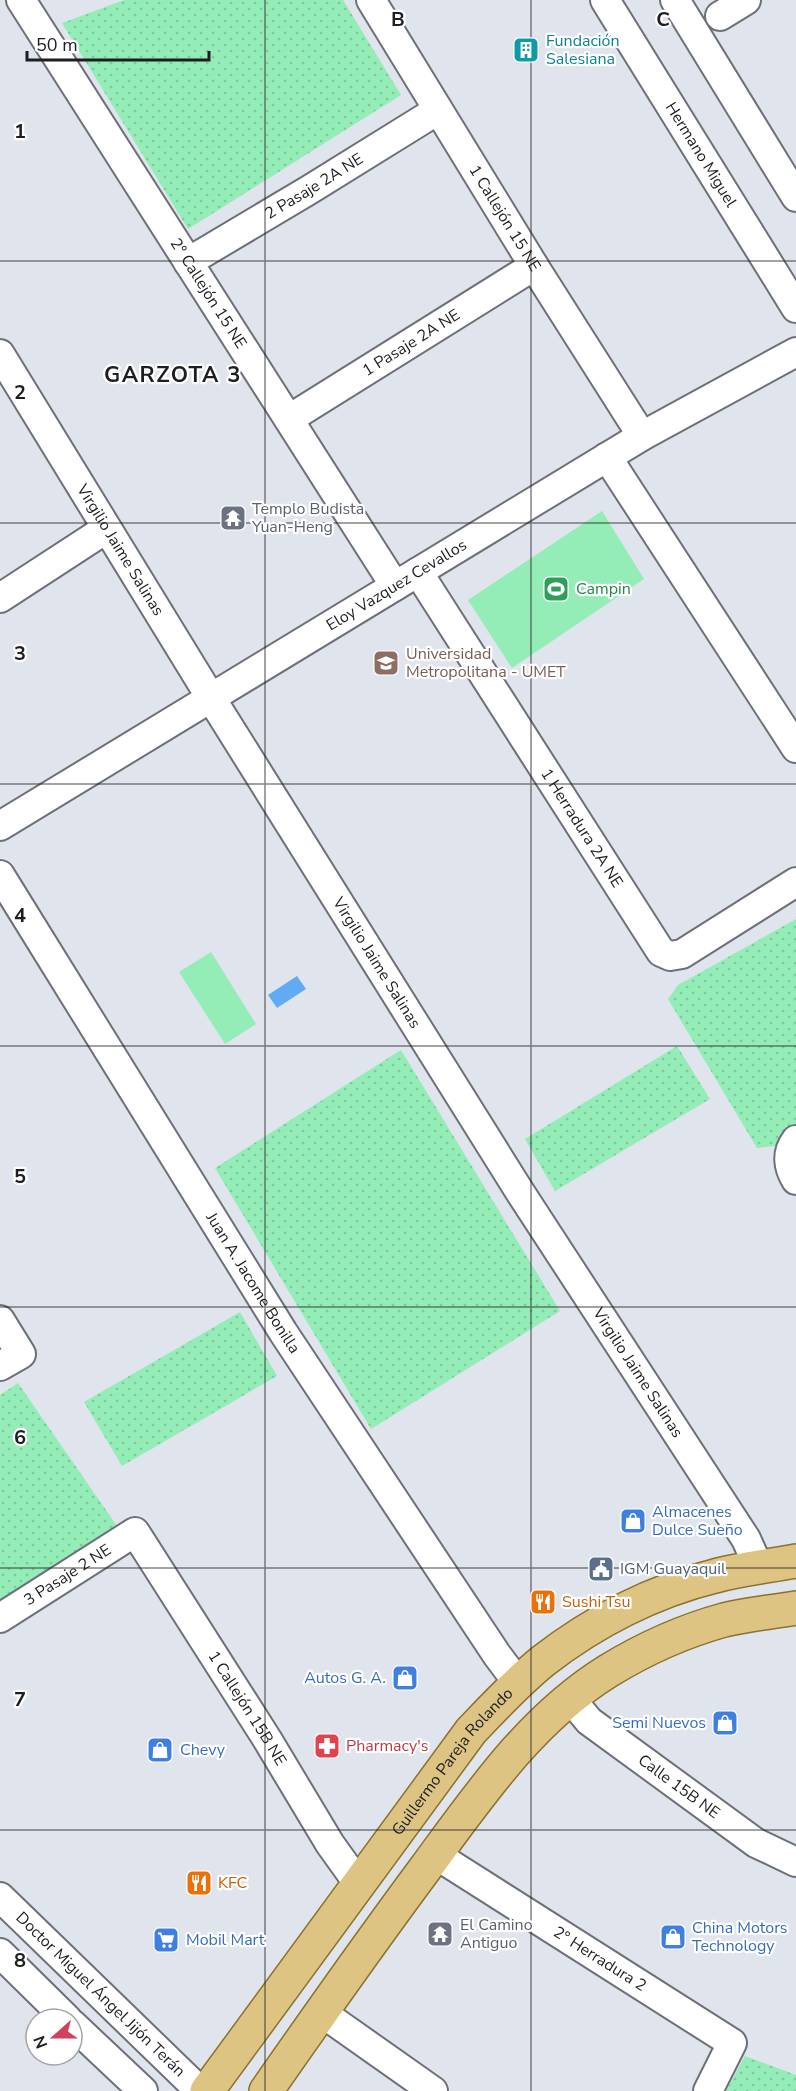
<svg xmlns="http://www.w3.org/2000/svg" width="796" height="2091" viewBox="0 0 796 2091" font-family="'Nunito Sans',sans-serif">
  <defs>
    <pattern id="park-dots" width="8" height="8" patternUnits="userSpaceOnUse" patternTransform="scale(1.5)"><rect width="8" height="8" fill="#94ecb7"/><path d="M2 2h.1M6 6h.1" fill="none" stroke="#7fca9d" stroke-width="1.8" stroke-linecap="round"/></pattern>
  </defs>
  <rect width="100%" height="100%" fill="#e0e4ec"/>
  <path fill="url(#park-dots)" d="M124,0H343L401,95L188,229L62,23Z
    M796,919V1133L775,1146L757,1148L668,999L678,985Z
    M677,1046L710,1099L555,1191L525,1139Z
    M401,1050L560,1311L371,1429L215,1168Z
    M240,1312L277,1376L122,1466L84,1402Z
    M18,1383L117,1526L0,1602V1395Z
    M745,2056L796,2075V2091H726Z"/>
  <path fill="#94ecb7" d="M602,511L644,579L512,668L468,600Z
    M211,952L256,1024L225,1044L179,972Z"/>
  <path fill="#61abf4" d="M297,976L306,989L277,1008L268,995Z"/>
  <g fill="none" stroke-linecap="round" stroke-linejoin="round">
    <g stroke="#6d7078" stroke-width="32">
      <g id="minor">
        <path id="s1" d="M21,0L395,586"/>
        <path id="s2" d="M371,0L534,266L642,436"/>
        <path id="s3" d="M605,0L796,308"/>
        <path d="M675,0L796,197"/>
        <path d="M720,16L746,0"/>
        <path id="s4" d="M188,262L309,190L438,110"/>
        <path id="s5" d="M0,354L211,698L520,1192L746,1539L759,1568"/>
        <path id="s6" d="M289,419L534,266"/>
        <path d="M607,457L796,748"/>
        <path id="s7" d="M418,572L661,952L670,956L682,954L796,882"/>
        <path d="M0,598L106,529"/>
        <path id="s8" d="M0,826L642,436L796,352"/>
        <path id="s9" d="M0,875L283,1332L497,1655L518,1683"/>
        <path d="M796,1140C786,1153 788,1167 796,1180"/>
        <path d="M0,1320L21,1354L0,1366"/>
        <path id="s10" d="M0,1618L135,1532L267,1739L330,1844L358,1883"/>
        <path id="s11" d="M570,1698L589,1721L756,1843L796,1862"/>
        <path id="s12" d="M436,1855L732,2043L708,2091"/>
        <path id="s13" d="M0,1897L200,2091"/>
        <path d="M0,1953L67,2019"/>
        <path d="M321,2012L433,2091"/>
        <path d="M72,2024L143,2091"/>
      </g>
    </g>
    <g stroke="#8c712b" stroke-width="36">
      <g id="major">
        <path id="s14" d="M207,2091L471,1731C494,1707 517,1682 543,1661C593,1622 653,1591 715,1576C741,1569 769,1566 796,1561"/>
        <path d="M266,2091C319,2015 372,1940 427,1866C480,1794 531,1719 608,1671C644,1649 684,1631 724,1620C748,1614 772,1612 796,1608"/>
      </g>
    </g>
    <use href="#minor" stroke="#fff" stroke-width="28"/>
    <use href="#major" stroke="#dec483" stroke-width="33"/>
  </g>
  <path fill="none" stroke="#1d1e21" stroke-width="1.5" stroke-opacity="0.55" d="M265,0V2091M531,0V2091M0,261H796M0,523H796M0,784H796M0,1046H796M0,1307H796M0,1568H796M0,1830H796"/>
  <defs>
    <g id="building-square" transform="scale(1.35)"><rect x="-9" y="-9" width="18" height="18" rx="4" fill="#0f9aa8" stroke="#fff"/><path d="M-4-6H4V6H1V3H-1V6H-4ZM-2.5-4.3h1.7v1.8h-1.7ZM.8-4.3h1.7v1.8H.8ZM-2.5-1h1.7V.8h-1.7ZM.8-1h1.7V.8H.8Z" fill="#fff"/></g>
    <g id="temple-square" transform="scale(1.35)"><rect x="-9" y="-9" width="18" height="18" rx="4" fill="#6b7280" stroke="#fff"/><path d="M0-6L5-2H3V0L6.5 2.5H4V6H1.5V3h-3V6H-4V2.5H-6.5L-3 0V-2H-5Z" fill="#fff"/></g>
    <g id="stadium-square" transform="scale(1.35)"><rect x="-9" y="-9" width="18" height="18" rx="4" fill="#2e9e5b" stroke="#fff"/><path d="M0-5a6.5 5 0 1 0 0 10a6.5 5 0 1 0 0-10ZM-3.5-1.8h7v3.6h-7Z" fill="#fff"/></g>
    <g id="university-square" transform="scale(1.35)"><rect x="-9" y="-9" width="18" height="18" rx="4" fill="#8d6e63" stroke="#fff"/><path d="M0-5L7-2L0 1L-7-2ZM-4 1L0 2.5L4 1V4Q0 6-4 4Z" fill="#fff"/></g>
    <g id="shop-square" transform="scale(1.35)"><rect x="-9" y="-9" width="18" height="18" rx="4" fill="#3f7fe0" stroke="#fff"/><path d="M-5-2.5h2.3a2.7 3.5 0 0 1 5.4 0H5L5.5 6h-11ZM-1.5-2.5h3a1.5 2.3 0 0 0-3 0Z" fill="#fff"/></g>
    <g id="civic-square" transform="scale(1.35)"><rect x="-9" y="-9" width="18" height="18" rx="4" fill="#5c6f8a" stroke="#fff"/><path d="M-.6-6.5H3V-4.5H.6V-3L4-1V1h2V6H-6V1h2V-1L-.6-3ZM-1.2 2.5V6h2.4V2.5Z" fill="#fff"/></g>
    <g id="restaurant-square" transform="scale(1.35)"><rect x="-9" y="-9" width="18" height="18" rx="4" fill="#e8710a" stroke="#fff"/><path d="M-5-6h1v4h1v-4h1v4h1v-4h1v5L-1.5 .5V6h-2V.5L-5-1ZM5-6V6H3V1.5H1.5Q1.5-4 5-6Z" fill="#fff"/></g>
    <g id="pharmacy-square" transform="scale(1.35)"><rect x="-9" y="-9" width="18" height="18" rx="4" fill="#e0444e" stroke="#fff"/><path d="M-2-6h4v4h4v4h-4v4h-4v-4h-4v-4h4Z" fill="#fff"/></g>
    <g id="supermarket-square" transform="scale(1.35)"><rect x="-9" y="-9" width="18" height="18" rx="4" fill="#3f7fe0" stroke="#fff"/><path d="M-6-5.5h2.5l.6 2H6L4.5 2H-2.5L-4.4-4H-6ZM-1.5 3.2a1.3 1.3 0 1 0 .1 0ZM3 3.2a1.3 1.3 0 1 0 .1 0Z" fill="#fff"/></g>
  </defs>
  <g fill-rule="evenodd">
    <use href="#building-square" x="526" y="50"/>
    <use href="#temple-square" x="233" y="518"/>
    <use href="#stadium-square" x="556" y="589"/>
    <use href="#university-square" x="386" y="663"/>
    <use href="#shop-square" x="633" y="1521"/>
    <use href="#civic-square" x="601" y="1569"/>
    <use href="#restaurant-square" x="543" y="1602"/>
    <use href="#shop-square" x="405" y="1678"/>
    <use href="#shop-square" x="725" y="1723"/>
    <use href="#pharmacy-square" x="327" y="1746"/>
    <use href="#shop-square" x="160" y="1750"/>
    <use href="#restaurant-square" x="199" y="1883"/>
    <use href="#temple-square" x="440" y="1934"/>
    <use href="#shop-square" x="673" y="1937"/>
    <use href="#supermarket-square" x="166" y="1940"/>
  </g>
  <g text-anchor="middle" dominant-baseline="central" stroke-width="4.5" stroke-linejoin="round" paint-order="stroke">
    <g font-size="16" fill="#0d838f" stroke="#fff" text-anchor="start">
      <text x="546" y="41">Fundación<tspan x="546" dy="18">Salesiana</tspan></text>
    </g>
    <g font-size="16" fill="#1d1e21" stroke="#fff">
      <text stroke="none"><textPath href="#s3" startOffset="182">Hermano Miguel</textPath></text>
      <text stroke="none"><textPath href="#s4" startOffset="147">2 Pasaje 2A NE</textPath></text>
      <text stroke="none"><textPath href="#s2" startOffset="256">1 Callejón 15 NE</textPath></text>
      <text stroke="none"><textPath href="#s1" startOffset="348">2° Callejón 15 NE</textPath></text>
      <text stroke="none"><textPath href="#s6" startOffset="144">1 Pasaje 2A NE</textPath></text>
      <text stroke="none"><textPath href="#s5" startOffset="230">Virgilio Jaime Salinas</textPath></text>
      <text stroke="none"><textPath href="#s8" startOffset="464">Eloy Vazquez Cevallos</textPath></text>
      <text stroke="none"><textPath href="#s7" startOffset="304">1 Herradura 2A NE</textPath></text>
      <text stroke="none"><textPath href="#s5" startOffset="716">Virgilio Jaime Salinas</textPath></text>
      <text stroke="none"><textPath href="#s9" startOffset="480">Juan A. Jacome Bonilla</textPath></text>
      <text stroke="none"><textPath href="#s5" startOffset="1202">Virgilio Jaime Salinas</textPath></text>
      <text stroke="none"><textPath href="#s10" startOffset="80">3 Pasaje 2 NE</textPath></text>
      <text stroke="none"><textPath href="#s10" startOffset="369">1 Callejón 15B NE</textPath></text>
      <text stroke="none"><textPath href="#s14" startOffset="411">Guillermo Pareja Rolando</textPath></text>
      <text stroke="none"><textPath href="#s11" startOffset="141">Calle 15B NE</textPath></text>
      <text stroke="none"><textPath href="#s12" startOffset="194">2° Herradura 2</textPath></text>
      <text stroke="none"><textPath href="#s13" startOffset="140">Doctor Miguel Ángel Jijón Terán</textPath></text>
    </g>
    <g font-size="16" fill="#5b616d" stroke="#fff" text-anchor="start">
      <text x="252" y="509">Templo Budista<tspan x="252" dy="18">Yuan-Heng</tspan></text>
      <text x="460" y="1925">El Camino<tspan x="460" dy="18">Antiguo</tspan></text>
    </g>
    <g font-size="16" fill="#27864d" stroke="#fff" text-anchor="start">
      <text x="576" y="589">Campin</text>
    </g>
    <g font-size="16" fill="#785e54" stroke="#fff" text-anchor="start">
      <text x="406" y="654">Universidad<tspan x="406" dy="18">Metropolitana - UMET</tspan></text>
    </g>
    <g font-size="16" fill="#366cbe" stroke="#fff" text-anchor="start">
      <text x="652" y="1512">Almacenes<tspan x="652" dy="18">Dulce Sueño</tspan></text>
      <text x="386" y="1678" text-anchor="end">Autos G. A.</text>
      <text x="706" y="1723" text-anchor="end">Semi Nuevos</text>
      <text x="180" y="1750">Chevy</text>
      <text x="692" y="1928">China Motors<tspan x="692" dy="18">Technology</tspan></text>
      <text x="186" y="1940">Mobil Mart</text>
    </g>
    <g font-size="16" fill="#4e5e75" stroke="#fff" text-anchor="start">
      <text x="620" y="1569">IGM Guayaquil</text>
    </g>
    <g font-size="16" fill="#c56008" stroke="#fff" text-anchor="start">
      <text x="562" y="1602">Sushi Tsu</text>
      <text x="218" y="1883">KFC</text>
    </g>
    <g font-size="16" fill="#be3a42" stroke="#fff" text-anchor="start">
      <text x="346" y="1746">Pharmacy's</text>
    </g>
    <g font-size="22" font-weight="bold" letter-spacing="1.5" fill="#1d1e21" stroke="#fff">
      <text x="173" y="375">GARZOTA 3</text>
    </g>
  </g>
  <g font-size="20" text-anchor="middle" font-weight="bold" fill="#1d1e21" stroke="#fff" stroke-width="4.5" stroke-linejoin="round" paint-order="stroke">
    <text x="398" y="26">B</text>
    <text x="663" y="26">C</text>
    <text x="20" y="138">1</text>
    <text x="20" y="399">2</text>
    <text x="20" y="660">3</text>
    <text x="20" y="922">4</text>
    <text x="20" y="1183">5</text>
    <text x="20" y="1444">6</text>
    <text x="20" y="1706">7</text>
    <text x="20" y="1967">8</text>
  </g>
  <g transform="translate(54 2037) rotate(249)"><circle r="28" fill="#ffffff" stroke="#a5a5a6" stroke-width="1.5"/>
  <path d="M0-4.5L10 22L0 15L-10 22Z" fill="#d1415b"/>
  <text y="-9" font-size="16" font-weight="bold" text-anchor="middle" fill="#1d1e21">N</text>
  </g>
  <path d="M27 51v9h182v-9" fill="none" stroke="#1d1e21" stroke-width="3"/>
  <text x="36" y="51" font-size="18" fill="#1d1e21" stroke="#ffffff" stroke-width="4.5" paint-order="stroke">50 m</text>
</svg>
